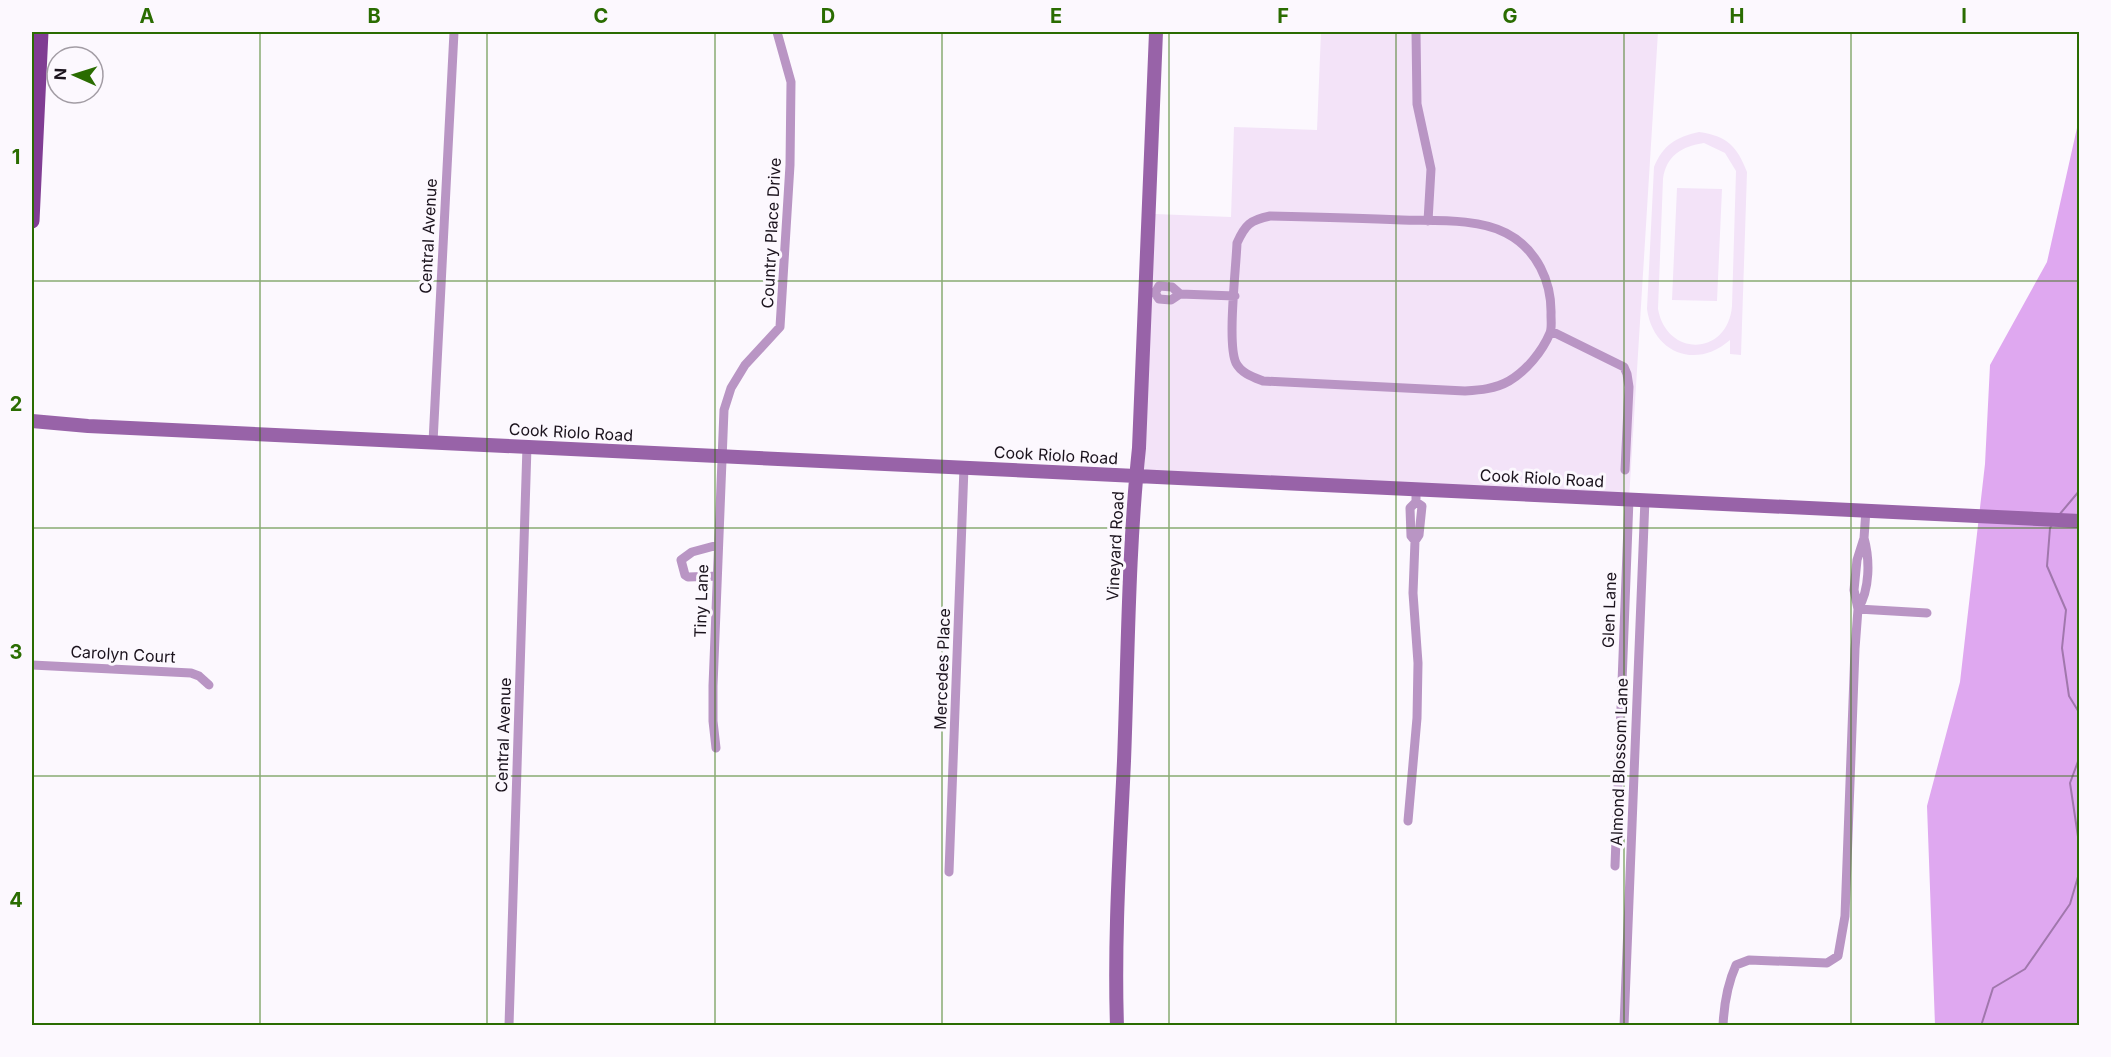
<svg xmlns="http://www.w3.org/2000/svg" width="2111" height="1057" viewBox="0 0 2111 1057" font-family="Inter,sans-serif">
  <rect width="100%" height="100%" fill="#fcf8fe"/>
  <path fill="#f3e3f8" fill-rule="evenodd" d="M1321,32H1658L1629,499L1143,475L1155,214L1231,217L1234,127L1317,130Z
    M1699,132C1727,136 1737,146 1747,172L1741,355L1730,354V340C1696,370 1653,353 1647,309L1654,167C1663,145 1676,137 1699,132ZM1704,143L1725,153L1736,171L1732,306C1728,356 1667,358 1658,309L1663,179C1666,156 1682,146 1704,143Z
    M1677,188L1722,189L1717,301L1672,300Z"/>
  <path fill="#dfa8f0" d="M2079,119V1025H1935L1927,806L1960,682L1985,464L1990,365L2047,262Z"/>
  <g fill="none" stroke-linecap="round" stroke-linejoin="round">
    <path stroke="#a077ac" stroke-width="2" d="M2059,515L2080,490
      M2052,525L2050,528L2047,566L2066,610L2062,648L2069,696L2080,714
      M2080,756L2070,783L2080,850
      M1981,1026L1993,988L2025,969L2070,904L2080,870"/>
    <path stroke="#b995c4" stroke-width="9" d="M1416,32L1417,104L1431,169L1428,221
      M1270,216C1314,217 1358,218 1402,220C1433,221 1478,218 1506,233C1537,249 1552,282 1551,315C1551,321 1552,328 1550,333C1542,352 1526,371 1509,381C1495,389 1480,390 1465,391L1263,381C1253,377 1241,373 1236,363C1227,344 1236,269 1237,243C1245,225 1250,220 1270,216Z
      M1146,292L1155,293L1159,299L1171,300L1180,294L1235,296
      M1155,293L1159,286L1172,287L1180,294
      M1551,331L1624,367L1627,374L1629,387L1625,470
      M433,442L454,32
      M1416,502L1422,506L1419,535L1415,541L1411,536L1410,508L1416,502V489
      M717,576L688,577L685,575L681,560L692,552L718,545
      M1858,609C1870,589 1870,560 1864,538
      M1858,609L1927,613
      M32,665L191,673L199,676L209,685
      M716,748L713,721V686L724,410L731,388L745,365L780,327L790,165L791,82L777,32
      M1408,821L1417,718L1418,663L1413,593L1415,541
      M1615,866L1629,499
      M949,872L964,467
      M509,1026L527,446
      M1624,1026L1645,499
      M1723,1026C1724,1004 1727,985 1736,965L1749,960L1827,963L1838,956L1845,916L1855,649L1858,609L1854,590L1857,560L1864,538L1866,510"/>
    <path stroke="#9863a8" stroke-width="14" d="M32,421L88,426L2080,521
      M1117,1026C1114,937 1120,849 1124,761C1128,657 1128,552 1139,448L1156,32"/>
    <path stroke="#803d93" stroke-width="15" d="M32,221L41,32"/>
  </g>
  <path fill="none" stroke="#2a6c01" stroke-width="1.5" stroke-opacity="0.55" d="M260,32V1026M487,32V1026M715,32V1026M942,32V1026M1169,32V1026M1396,32V1026M1624,32V1026M1851,32V1026M32,281H2080M32,528H2080M32,776H2080"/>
  <g text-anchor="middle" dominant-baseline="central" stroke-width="6" stroke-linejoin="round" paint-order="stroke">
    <g font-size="16" fill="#1b131d" stroke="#fcf8fe">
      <text transform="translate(771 233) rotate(-87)">Country Place Drive</text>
      <text transform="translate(428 236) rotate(-87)">Central Avenue</text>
      <text transform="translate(571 432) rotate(3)">Cook Riolo Road</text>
      <text transform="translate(1056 455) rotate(3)">Cook Riolo Road</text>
      <text transform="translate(1542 478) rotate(3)">Cook Riolo Road</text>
      <text transform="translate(1115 546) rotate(-87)">Vineyard Road</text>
      <text transform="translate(701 601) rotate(-88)">Tiny Lane</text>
      <text transform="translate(1609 610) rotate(-88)">Glen Lane</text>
      <text transform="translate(123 654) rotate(3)">Carolyn Court</text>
      <text transform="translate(942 669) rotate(-88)">Mercedes Place</text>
      <text transform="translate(503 735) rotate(-88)">Central Avenue</text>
      <text transform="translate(1619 762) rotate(-88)">Almond Blossom Lane</text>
    </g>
  </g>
  <rect width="2111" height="1057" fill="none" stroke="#fcf8fe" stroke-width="66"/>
  <g transform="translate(75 75) rotate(273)"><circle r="28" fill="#fcf8fe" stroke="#a29ca4" stroke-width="1.5"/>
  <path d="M0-4.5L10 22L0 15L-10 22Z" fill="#2a6c01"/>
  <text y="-9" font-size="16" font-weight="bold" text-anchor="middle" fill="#1b131d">N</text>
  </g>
  <rect x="33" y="33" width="2045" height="991" fill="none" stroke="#2a6c01" stroke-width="2"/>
  <g font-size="20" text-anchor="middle" font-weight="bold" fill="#2a6c01">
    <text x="147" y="23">A</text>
    <text x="374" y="23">B</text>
    <text x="601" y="23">C</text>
    <text x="828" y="23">D</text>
    <text x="1056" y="23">E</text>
    <text x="1283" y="23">F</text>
    <text x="1510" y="23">G</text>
    <text x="1737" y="23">H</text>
    <text x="1964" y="23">I</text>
    <text x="16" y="164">1</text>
    <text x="16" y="411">2</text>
    <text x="16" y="659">3</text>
    <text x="16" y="907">4</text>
  </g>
</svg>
